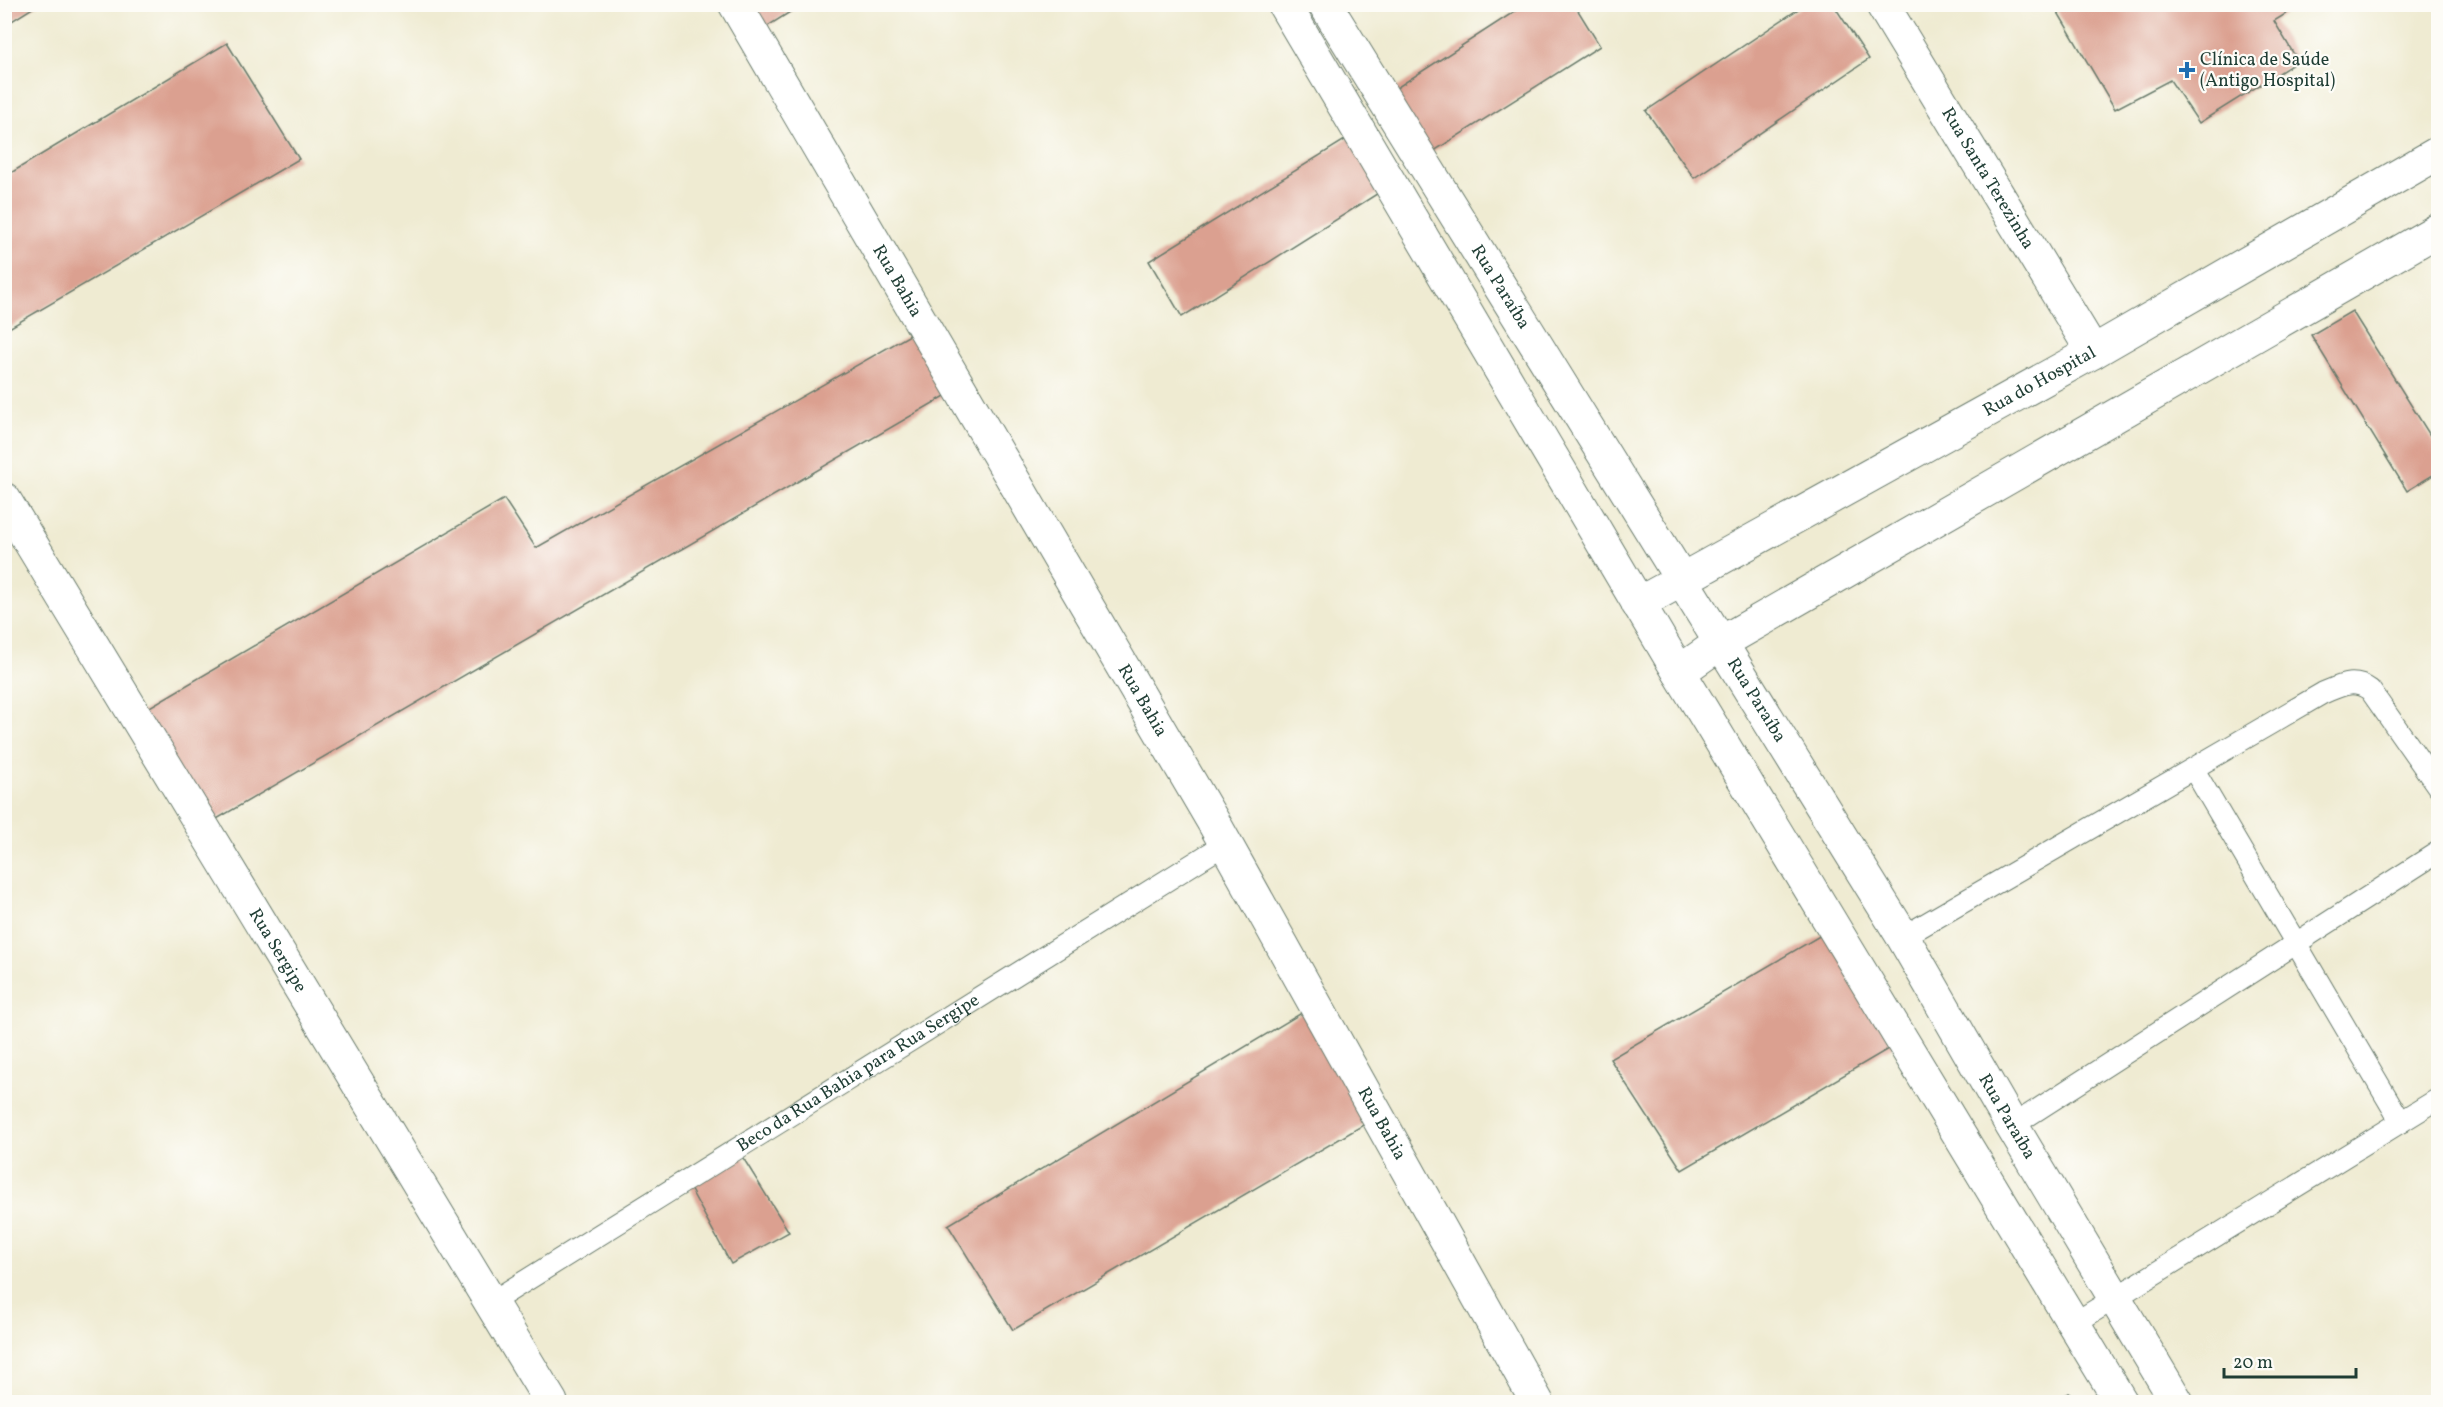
<svg xmlns="http://www.w3.org/2000/svg" width="2443" height="1407" viewBox="0 0 2443 1407" font-family="Vollkorn,serif">
  <rect width="100%" height="100%" fill="#fdfcf7"/>
  <filter id="ink" filterUnits="userSpaceOnUse"><feTurbulence type="fractalNoise" baseFrequency=".0167" numOctaves="2"/><feDisplacementMap in="SourceGraphic" scale="12" xChannelSelector="R" yChannelSelector="G"/><feConvolveMatrix kernelMatrix="1 2 1 2 8 2 1 2 1" color-interpolation-filters="sRGB"/></filter>
  <filter id="wash" filterUnits="userSpaceOnUse"><feTurbulence type="fractalNoise" baseFrequency=".008" numOctaves="4" result="noise"/><feDisplacementMap in="SourceGraphic" scale="24" xChannelSelector="R" yChannelSelector="G"/><feGaussianBlur stdDeviation="1.35" result="paint"/><feColorMatrix in="noise" values="0 0 0 0 0 0 0 0 0 0 0 0 0 0 0 0 0 1.4 0 .05"/><feComposite in="paint" operator="in"/></filter>
  <g filter="url(#wash)">
    <rect width="100%" height="100%" fill="#efebd2"/>
    <g id="blocks">
      <path fill="#dba090" d="M4,4H39L4,26Z
        M735,4H803L753,35Z
        M1526,4H1574L1600,46L1423,158L1384,96Z
        M1806,4H1833L1869,59L1694,178L1646,111Z
        M2053,4H2302L2274,21L2298,61L2199,123L2170,80L2115,109Z
        M227,43L299,159L4,331V177Z
        M1356,133L1388,187L1182,317L1149,261Z
        M2352,311L2438,448V472L2407,491L2311,335Z
        M924,327L959,388L203,827L136,715L504,499L536,548Z
        M1828,931L1895,1045L1682,1170L1610,1059Z
        M1315,1005L1377,1117L1013,1330L948,1225Z
        M737,1148L789,1232L731,1264L686,1181Z
        M2069,1393L2075,1402H2052Z"/>
    </g>
  </g>
  <g filter="url(#ink)">
    <use href="#blocks" fill-opacity="0" stroke="#687a6b" stroke-width="1.5"/>
    <g fill="none" stroke-linecap="round" stroke-linejoin="round">
      <g stroke="#687a6b" stroke-width="23">
        <g id="service">
          <path d="M2194,770L2401,1122"/>
          <path d="M1903,937L2323,693C2340,686 2353,678 2370,690L2438,787"/>
          <path d="M2012,1126L2438,852"/>
          <path id="s1" d="M490,1303L1225,844"/>
          <path d="M2073,1324L2438,1099"/>
        </g>
      </g>
      <g stroke="#687a6b" stroke-width="35">
        <g id="minor">
          <path id="s2" d="M735,4L1214,823L1537,1402"/>
          <path d="M1284,4L1679,672L2121,1402"/>
          <path id="s3" d="M1325,4L1903,937L2012,1126L2177,1402"/>
          <path id="s4" d="M1882,4L2093,352"/>
          <path id="s5" d="M4,499L551,1402"/>
          <path id="s6" d="M1638,604L2093,352L2438,153"/>
          <path d="M1679,672L1719,644L2438,230"/>
        </g>
      </g>
      <use href="#service" stroke="#fff" stroke-width="21"/>
      <use href="#minor" stroke="#fff" stroke-width="33"/>
    </g>
  </g>
  <path fill="#1f6fb2" stroke="#fdfcf7" stroke-width="2" d="M2184 61h6v6h6v6h-6v6h-6v-6h-6v-6h6z"/>
  <g text-anchor="middle" dominant-baseline="central" stroke-width="4.5" stroke-linejoin="round" paint-order="stroke">
    <g font-size="18" fill="#1f3d34" stroke="#fdfcf7" text-anchor="start">
      <text x="2200" y="60">Clínica de Saúde<tspan x="2200" dy="21">(Antigo Hospital)</tspan></text>
    </g>
    <g font-size="18" fill="#1f3d34" stroke="#fdfcf7">
      <text stroke="none"><textPath href="#s4" startOffset="204">Rua Santa Terezinha</textPath></text>
      <text stroke="none"><textPath href="#s2" startOffset="321">Rua Bahia</textPath></text>
      <text stroke="none"><textPath href="#s3" startOffset="333">Rua Paraíba</textPath></text>
      <text stroke="none"><textPath href="#s6" startOffset="459">Rua do Hospital</textPath></text>
      <text stroke="none"><textPath href="#s2" startOffset="807">Rua Bahia</textPath></text>
      <text stroke="none"><textPath href="#s3" startOffset="819">Rua Paraíba</textPath></text>
      <text stroke="none"><textPath href="#s5" startOffset="528">Rua Sergipe</textPath></text>
      <text stroke="none"><textPath href="#s1" startOffset="434">Beco da Rua Bahia para Rua Sergipe</textPath></text>
      <text stroke="none"><textPath href="#s3" startOffset="1305">Rua Paraíba</textPath></text>
      <text stroke="none"><textPath href="#s2" startOffset="1293">Rua Bahia</textPath></text>
    </g>
  </g>
  <rect width="2443" height="1407" fill="none" stroke="#fdfcf7" stroke-width="24"/>
  <path d="M2224 1368v9h132v-9" fill="none" stroke="#1f3d34" stroke-width="3"/>
  <text x="2233" y="1368" font-size="18" fill="#1f3d34" stroke="#fdfcf7" stroke-width="4.5" paint-order="stroke">20 m</text>
</svg>
